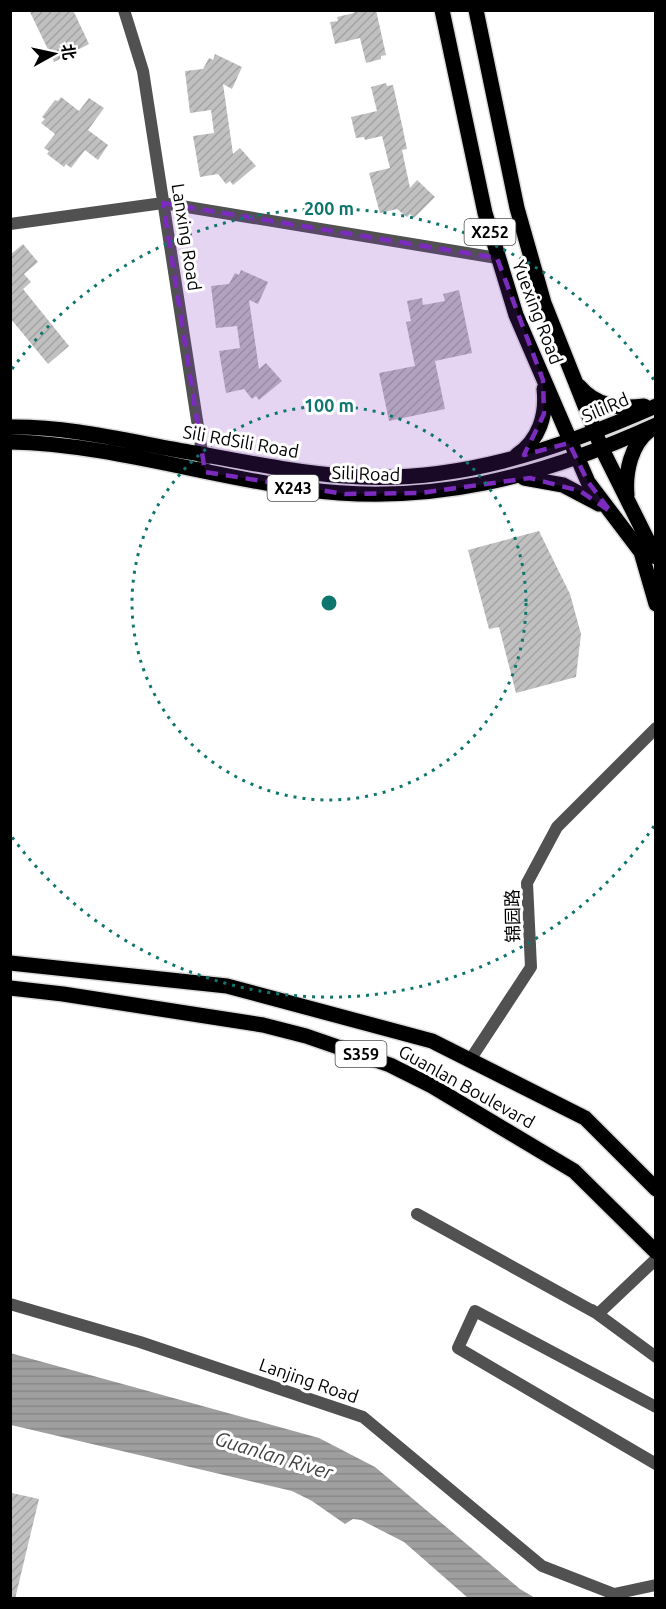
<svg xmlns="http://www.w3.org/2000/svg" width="666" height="1609" viewBox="0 0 666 1609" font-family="Ubuntu,'Noto Sans SC',sans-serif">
  <defs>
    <pattern id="water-rules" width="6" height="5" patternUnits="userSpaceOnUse" patternTransform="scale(1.5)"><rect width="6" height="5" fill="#9f9f9f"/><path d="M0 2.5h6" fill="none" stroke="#878787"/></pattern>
    <pattern id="building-hatch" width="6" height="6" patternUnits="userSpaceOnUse" patternTransform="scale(1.5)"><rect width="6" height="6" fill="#c0c0c0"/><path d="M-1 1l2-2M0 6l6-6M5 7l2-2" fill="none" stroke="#a3a3a3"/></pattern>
  </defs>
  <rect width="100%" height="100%" fill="#fff"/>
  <path fill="url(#water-rules)" d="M10,1353L319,1438L375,1467L520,1589L535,1598H468L404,1542L361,1520L353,1519L345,1524L312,1501L292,1491L11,1425Z"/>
  <path fill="url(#building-hatch)" d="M29,10H73L89,44L54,62Z
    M354,10H376L386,55L381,56V59L366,63L360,38L335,44L330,22L338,21L337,17L354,13Z
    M215,54L242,67L232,89L223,84L233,154L240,148L256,166L233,185L230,181L226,184L218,174L200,177L193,136L214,133L211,110L190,113L185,71L203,69L209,58L213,60Z
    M386,83L387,86L393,85L402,125L407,149L402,150L410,188L417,180L435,197L414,218L410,214L407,217L397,209L380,213L369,173L390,168L382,136L365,140L364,137L356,138L351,117L377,111L371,87Z
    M61,97L79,111L89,98L104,108L88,130L108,145L98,160L85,150L71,168L66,164L64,167L47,154L49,151L44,148L55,134L41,123L45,119L42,117L55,100L58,101Z
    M23,244L38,262L24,274L31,282L23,289L69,346L48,364L10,318V255Z
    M241,270L268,282L258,304L249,300L259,369L266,363L282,381L259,400L256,396L252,399L244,389L226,393L219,351L240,348L237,326L216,328L211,286L229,284L235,273L239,275Z
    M459,290L472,353L435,361L445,409L389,421L379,373L415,366L406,322L411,321L407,301L422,298L423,305L445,301L443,294Z
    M539,531L570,594L581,634L576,677L516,693L499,627L489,629L468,550Z
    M12,1493L39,1499L15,1599H10Z"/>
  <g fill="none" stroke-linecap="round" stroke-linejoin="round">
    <g stroke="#dbdbdb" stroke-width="18">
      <path id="primary" d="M442,10L485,213L516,315L588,482L641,552L656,604
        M476,10L517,208L544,303L602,449L656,557
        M579,386C596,406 618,409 644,406
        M10,427C72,426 135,443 195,453C245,462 294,472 344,476C454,485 556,450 656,406
        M10,442C109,444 205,476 303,489C428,507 542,477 656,425
        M517,455C539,440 547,415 544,389
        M524,478L563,485L599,504
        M627,495C625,472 631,444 650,430
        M10,963L227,986L432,1041L585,1118L656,1189
        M10,988L63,994L263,1025L306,1036L390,1065L432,1086L574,1171L656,1252"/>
    </g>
    <path stroke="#515151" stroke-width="12" d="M124,10L143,71L205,472
      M10,224L163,203L497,258
      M470,1060L531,967L527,883L557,827L656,728
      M417,1214L598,1314L656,1259
      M10,1304L140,1342L363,1417L542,1566L614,1594L656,1585
      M592,1310L656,1357
      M656,1407L475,1311L458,1348L656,1464"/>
    <use href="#primary" stroke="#000" stroke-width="15"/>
  </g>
  <path fill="#7b2cbf" fill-opacity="0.2" stroke="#7b2cbf" stroke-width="4.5" stroke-dasharray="12 8" stroke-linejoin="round" d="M163,203L497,258L543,380L544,414L524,455L569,443L588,482L611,512L580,491L530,478L420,493L345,494L205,472Z"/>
  <g fill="none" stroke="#0f766e" stroke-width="3" stroke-dasharray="3 6">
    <circle cx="329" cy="603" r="197"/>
    <path d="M654 826A394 394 0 0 1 12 837M12 369A394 394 0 0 1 654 380"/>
  </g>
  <g text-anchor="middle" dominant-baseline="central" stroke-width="6" stroke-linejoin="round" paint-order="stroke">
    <g fill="#fff" stroke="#4c4c4c" stroke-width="1.5">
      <rect x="464.5" y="219" width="51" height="26" rx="4.5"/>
      <rect x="267.5" y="475" width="51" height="26" rx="4.5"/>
      <rect x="335.5" y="1041" width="51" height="26" rx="4.5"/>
    </g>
    <g font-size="16" font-weight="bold" fill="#000">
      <text x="490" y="232">X252</text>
      <text x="293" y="488">X243</text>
      <text x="361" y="1054">S359</text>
    </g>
    <g font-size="18" fill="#000" stroke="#fff">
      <text transform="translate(187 237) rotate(81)">Lanxing Road</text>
      <text transform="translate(538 312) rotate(69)">Yuexing Road</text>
      <text transform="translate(605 407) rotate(-23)">Sili Rd</text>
      <text transform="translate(241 441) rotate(10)">Sili RdSili Road</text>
      <text transform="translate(366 473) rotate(2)">Sili Road</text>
      <text transform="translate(512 916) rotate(-91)">锦园路</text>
      <text transform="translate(467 1086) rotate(29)">Guanlan Boulevard</text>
      <text transform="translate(309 1380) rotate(19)">Lanjing Road</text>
    </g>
    <g font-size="20" font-style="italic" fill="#404040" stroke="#fff">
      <text transform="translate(274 1455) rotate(17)">Guanlan River</text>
    </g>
  </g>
  <circle cx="329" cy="603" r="9" fill="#0f766e" stroke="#fff" stroke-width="3"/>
  <g font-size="18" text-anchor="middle" font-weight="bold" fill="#0f766e" stroke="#fff" stroke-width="6" stroke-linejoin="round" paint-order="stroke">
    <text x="329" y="215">200 m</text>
    <text x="329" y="412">100 m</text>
  </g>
  <rect width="666" height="1609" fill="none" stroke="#000000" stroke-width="24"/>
  <g transform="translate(54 54) rotate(82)" stroke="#ffffff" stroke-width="4.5" paint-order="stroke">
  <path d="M0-4.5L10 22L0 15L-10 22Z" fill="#000000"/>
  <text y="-9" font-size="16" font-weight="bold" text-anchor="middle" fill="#000000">北</text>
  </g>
</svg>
